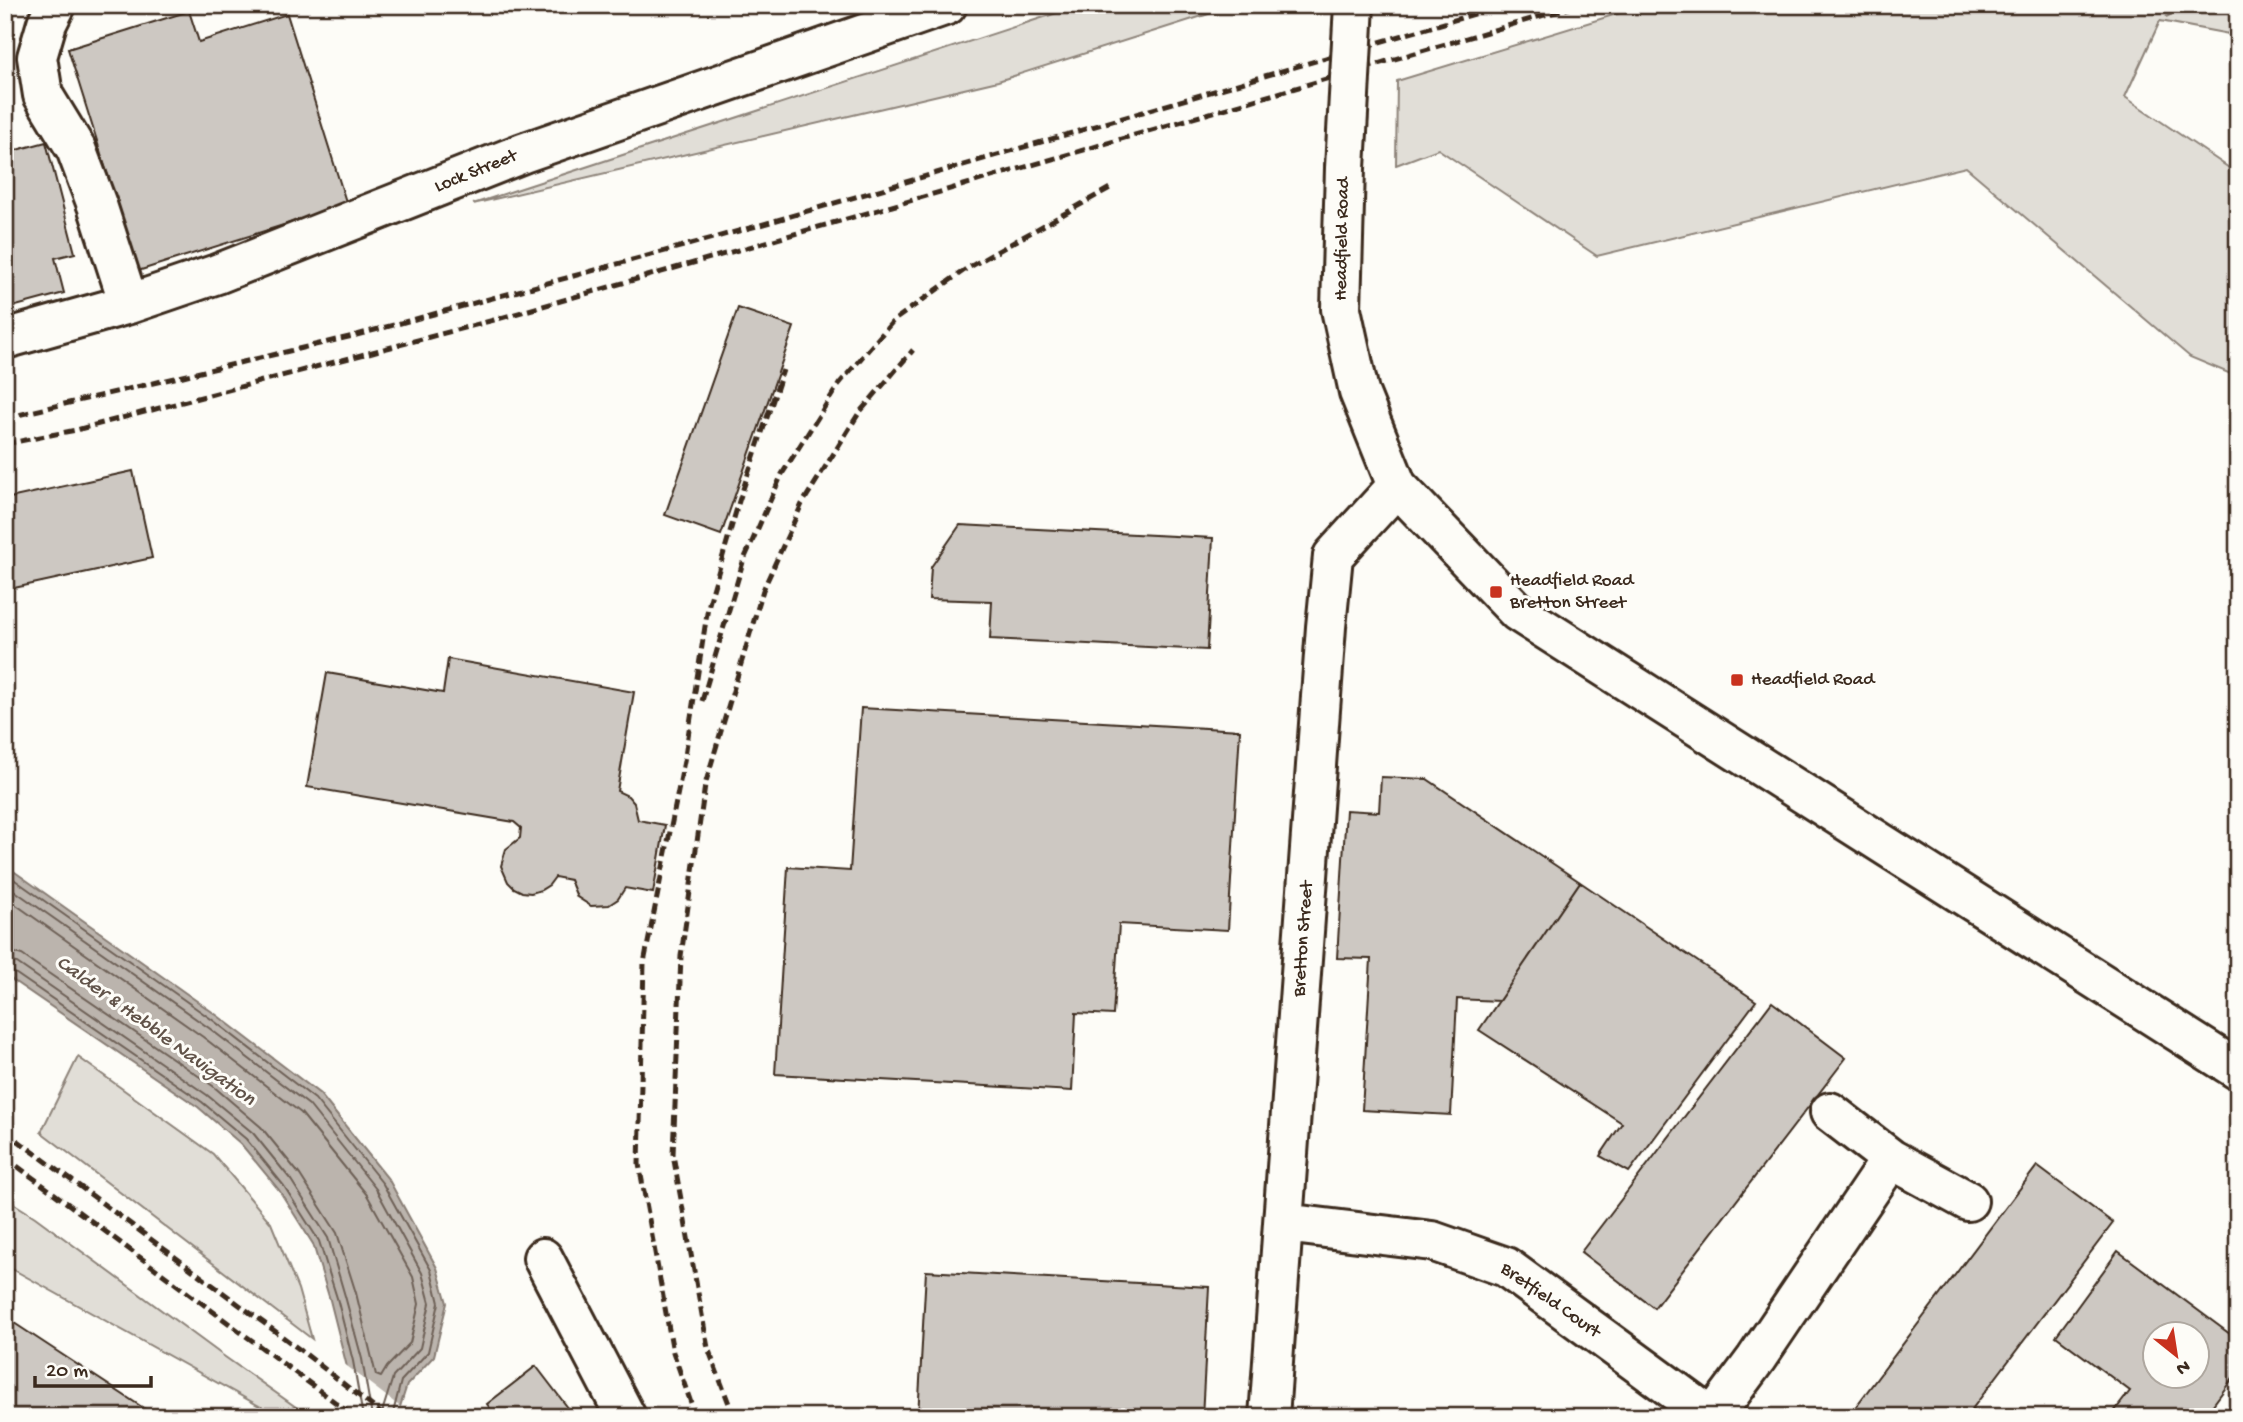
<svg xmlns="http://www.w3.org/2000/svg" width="2243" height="1422" viewBox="0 0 2243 1422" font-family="'Gochi Hand',sans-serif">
  <rect width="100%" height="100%" fill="#fdfcf7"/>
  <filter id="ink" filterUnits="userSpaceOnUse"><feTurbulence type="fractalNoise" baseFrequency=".0143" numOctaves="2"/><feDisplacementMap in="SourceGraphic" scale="14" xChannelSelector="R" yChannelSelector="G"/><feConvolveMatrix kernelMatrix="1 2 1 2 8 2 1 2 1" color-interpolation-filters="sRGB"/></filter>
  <g filter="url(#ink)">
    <path fill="#e1ded7" stroke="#8e847a" stroke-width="2" d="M1081,5H1237L998,81L473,204Z
      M1646,5H2181L2166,17L2189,5H2238V38L2229,34L2160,21L2125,97L2238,174V377L2190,357L1966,167L1597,256L1438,149L1396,165L1397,81Z
      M78,1057L213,1154L271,1223L298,1289L312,1339L41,1132Z
      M5,1198L35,1217L225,1357L310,1417H279L5,1265Z"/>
    <path fill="#bbb4ad" stroke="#887d74" stroke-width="2" d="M5,865L218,1016L320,1094L389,1180L437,1268L447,1303L434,1356L407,1385L398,1413L357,1417L346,1363L330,1300L313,1244L279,1190L241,1144L198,1107L5,975Z"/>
    <path fill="#fdfcf7" d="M343,1363L403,1409L402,1417H353Z"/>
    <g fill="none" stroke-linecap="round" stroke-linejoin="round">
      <path stroke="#6e6157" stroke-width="2" d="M5,873L214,1021L315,1099L383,1184L431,1270L439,1303L428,1352L401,1381L392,1417
        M5,884L209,1028L309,1105L376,1189L422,1273L430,1303L420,1348L393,1377L383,1409V1417
        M5,897L203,1037L301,1113L367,1195L413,1277L419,1304L410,1343L387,1367L381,1377L376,1375L356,1293L337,1233L300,1175L261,1127L213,1086L22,955L5,950
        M5,961L17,963L207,1095L253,1133L291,1180L328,1238L345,1296L362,1359L372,1417
        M5,970L12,971L202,1102L246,1139L284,1186L319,1241L337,1298L353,1361L363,1417"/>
    </g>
    <path fill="#cdc8c2" stroke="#3b2a1e" stroke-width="2" fill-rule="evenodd" d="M189,11L199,42L287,14L347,205L138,271L68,49Z
      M46,142L75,253L55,258L64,293L5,309V153Z
      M738,308L794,327L721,535L665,515Z
      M133,471L152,558L5,590V499Z
      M960,525L1213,538L1207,650L990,639L992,601L929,599L931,567Z
      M448,659L634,692L617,791L628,796L634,803L638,820L665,825L653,893L625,888L618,899L609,905L591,906L577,897L570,880L555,877L549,885L541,890L531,893L522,892L514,888L508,882L501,866L506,849L520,838L521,828L514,822L307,787L327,673L443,693Z
      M861,708L1240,730L1228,930L1119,924L1113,1015L1076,1013L1072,1091L775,1074L788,867L850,871Z
      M1381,777L1427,779L1580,882L1499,1001L1457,999L1451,1115L1362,1110L1371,959L1337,958L1346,810L1379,812Z
      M1580,882L1756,1001L1629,1172L1600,1156L1622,1123L1479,1030Z
      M1772,1002L1846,1058L1654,1308L1581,1252Z
      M2037,1166L2113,1223L1966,1417H1848Z
      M2118,1251L2238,1340V1371L2204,1417H2110L2130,1391L2056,1336ZM2156,1334H2198V1376H2156Z
      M926,1271L1209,1287L1202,1417H918Z
      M5,1317L157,1417H5Z
      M536,1366L575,1417H496L487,1404Z"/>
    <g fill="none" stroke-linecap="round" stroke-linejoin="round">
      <g stroke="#3b2a1e" stroke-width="44">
        <path id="minor" d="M56,5L47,23L37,57L43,95L76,149L97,205L129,304
          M1345,168L1341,309L1359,392L1397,486L1518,612L2238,1070
          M5,339L129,304L217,274L523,153L947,5
          M1830,1112L1891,1159
          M1284,1223L1432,1241L1506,1267L1711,1417
          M543,1258L626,1417
          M1269,1417L1326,627L1333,556L1397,486
          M1713,1417L1756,1359L1891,1159L1968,1201"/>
      </g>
      <use href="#minor" stroke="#fdfcf7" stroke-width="38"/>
      <path stroke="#3b2a1e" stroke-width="5" stroke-dasharray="10 5" stroke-linecap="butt" d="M5,418L353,336L757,226L1505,5
        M5,444L76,430L494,320L899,204L1579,5
        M702,701L743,562L782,474L839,384L893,321L966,269L1110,188
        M5,1131L303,1352L386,1417
        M5,1157L355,1417
        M696,1417L673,1352L639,1164L644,963L685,756L708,607L739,501L783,370
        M734,1417L708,1348L673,1155L681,956L705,785L763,590L802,504L859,413L913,350"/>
      <g stroke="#3b2a1e" stroke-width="44" stroke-linecap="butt">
        <path id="minor-bridge" d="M1345,168L1354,5"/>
      </g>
      <use href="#minor-bridge" stroke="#fdfcf7" stroke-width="38"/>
    </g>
  </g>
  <g fill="#c8321e" stroke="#fdfcf7" stroke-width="2.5">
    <rect x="1489" y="585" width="14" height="14" rx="3.5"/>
    <rect x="1730" y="673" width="14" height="14" rx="3.5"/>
  </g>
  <g text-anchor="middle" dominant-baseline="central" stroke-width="6" stroke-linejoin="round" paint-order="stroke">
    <g font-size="19" fill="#3b2a1e" stroke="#fdfcf7">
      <text transform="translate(476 172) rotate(-22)">Lock Street</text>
      <text transform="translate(1343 239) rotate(-89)">Headfield Road</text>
      <text transform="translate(1304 939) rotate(-86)">Bretton Street</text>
      <text transform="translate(1550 1301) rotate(35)">Bretfield Court</text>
    </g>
    <g font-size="19" fill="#3b2a1e" stroke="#fdfcf7" text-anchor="start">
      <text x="1510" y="581">Headfield Road<tspan x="1510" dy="22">Bretton Street</tspan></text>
      <text x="1751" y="680">Headfield Road</text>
    </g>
    <g font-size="21" font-style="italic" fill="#615349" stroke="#fdfcf7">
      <text transform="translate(155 1032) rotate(36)">Calder &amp; Hebble Navigation</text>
    </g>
  </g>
  <rect width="2243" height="1422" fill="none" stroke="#fdfcf7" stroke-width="28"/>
  <rect x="14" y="14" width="2215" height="1394" fill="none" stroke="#3b2a1e" stroke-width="2.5" filter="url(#ink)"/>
  <g transform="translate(2176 1355) rotate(150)"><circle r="33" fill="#fdfcf7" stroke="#afa8a0" stroke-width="2"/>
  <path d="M0-5L12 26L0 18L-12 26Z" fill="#c8321e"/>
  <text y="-10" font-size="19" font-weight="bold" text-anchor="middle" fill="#3b2a1e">N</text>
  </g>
  <path d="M35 1376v10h116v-10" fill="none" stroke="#3b2a1e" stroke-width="3.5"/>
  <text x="46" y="1376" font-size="21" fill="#3b2a1e" stroke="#fdfcf7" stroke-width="5" paint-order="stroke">20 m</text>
</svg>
